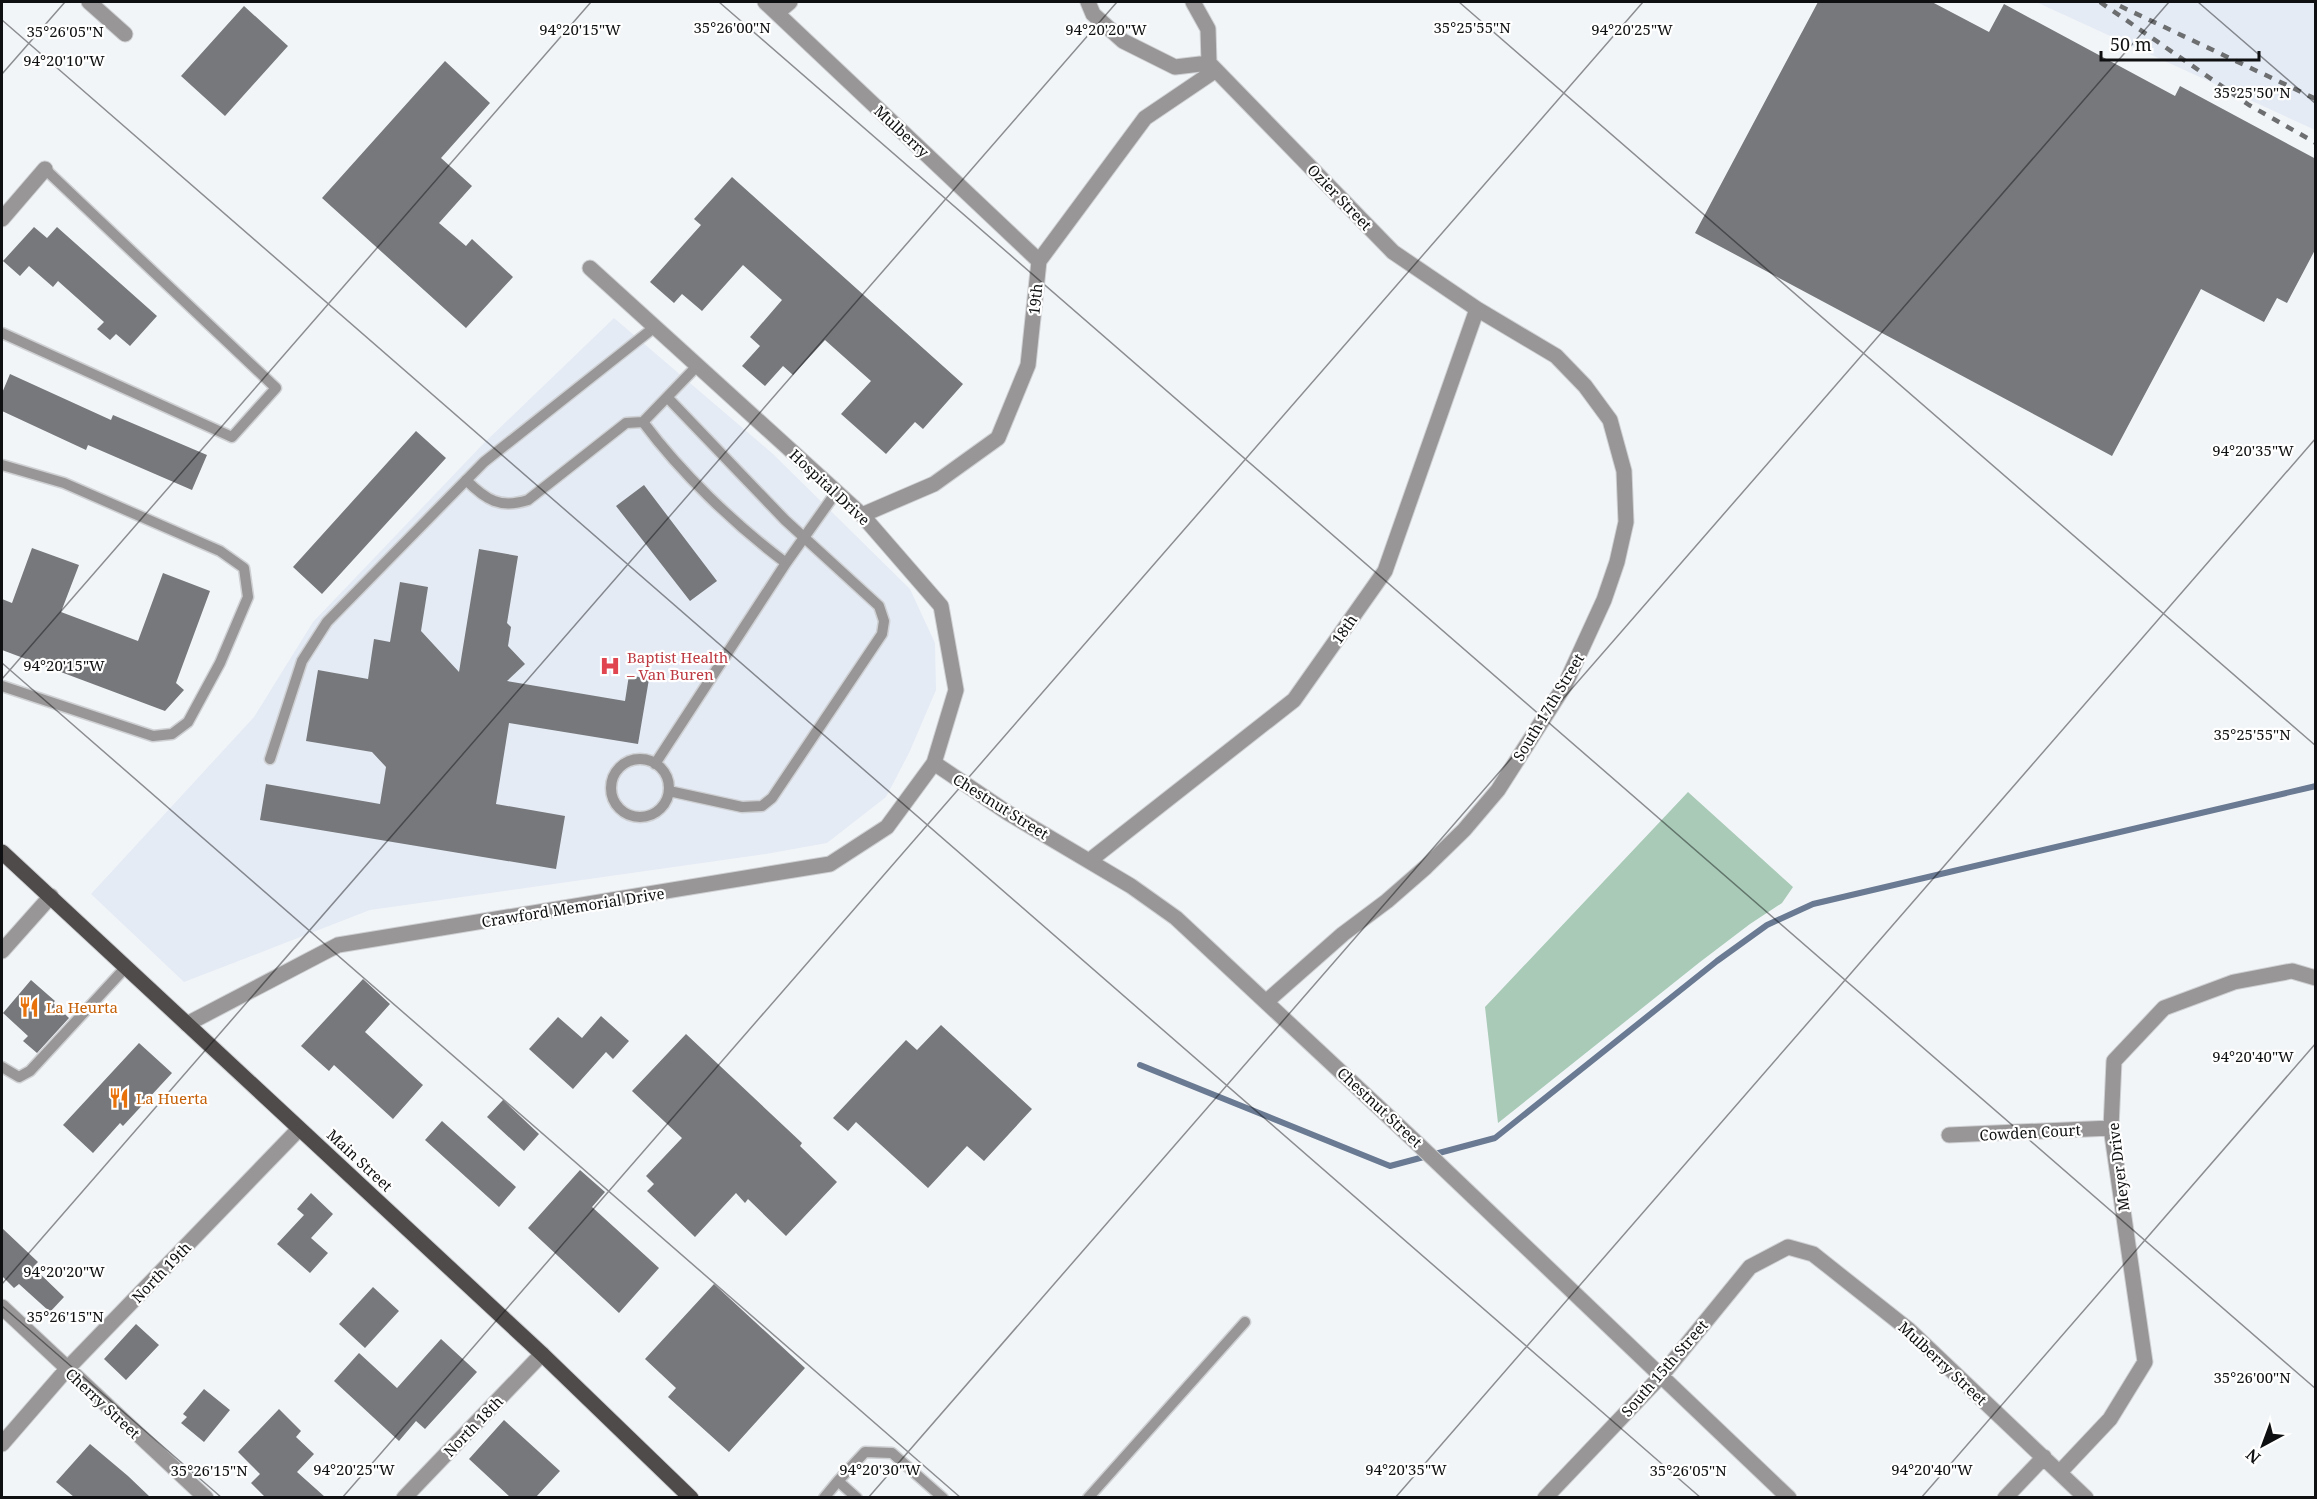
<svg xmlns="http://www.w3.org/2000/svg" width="2317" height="1499" viewBox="0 0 2317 1499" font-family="'Noto Serif',serif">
  <rect width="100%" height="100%" fill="#f2f5f8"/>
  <path fill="#e4ebf5" d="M2036,2H2315V130Z
    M614,318L773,454L910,589L935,643L936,690L909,753L886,797L827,843L766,854L370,910L184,982L91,894L254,717L313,622L484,443Z"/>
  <path fill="#a8cab7" d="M1688,792L1793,887L1782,903L1750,924L1700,962L1498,1123L1485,1007Z"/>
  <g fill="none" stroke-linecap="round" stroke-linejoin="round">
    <path stroke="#697a92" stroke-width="6" d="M1140,1065L1390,1166L1495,1138L1717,961L1767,925L1813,904L2316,786"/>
  </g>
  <path fill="#76787b" d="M1818,2H1932L1989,32L2004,4L2175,96L2180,86L2316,159V248L2287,303L2277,298L2264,322L2201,289L2112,456L1695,233Z
    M244,6L288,46L225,116L181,76Z
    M445,61L490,103L441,158L472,186L439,223L466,246L472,239L513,277L466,328L322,198Z
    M732,177L963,384L923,429L915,422L886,454L841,414L871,381L825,340L793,375L783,366L765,386L742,366L760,346L750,337L782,300L743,265L702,311L682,294L674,303L650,282L701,225L694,219Z
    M34,227L47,238L57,227L157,316L130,346L116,334L110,340L97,329L104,322L58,281L53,287L29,266L20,276L3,261Z
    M10,374L111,420L113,415L207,455L192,490L88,445L86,450L2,411V393Z
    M416,431L446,458L322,594L293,567Z
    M644,485L717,581L690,601L616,506Z
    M32,548L79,565L61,612L138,641L163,573L210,591L176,683L184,690L165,711L2,650V599L12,603Z
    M479,549L518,556L507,623L511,627L508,646L525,664L507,681L625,701L629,675L649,679L638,744L509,723L496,804L565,816L556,869L260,820L266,784L380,804L386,767L372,752L306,741L318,670L368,679L374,639L390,642L400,582L428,587L421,631L459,672Z
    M363,979L390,1004L365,1032L423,1085L393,1119L334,1065L329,1071L301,1046Z
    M31,980L55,1001L53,1003L69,1018L37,1053L23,1041L28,1036L3,1013Z
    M601,1016L629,1041L613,1059L606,1052L573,1089L529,1049L558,1017L582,1038Z
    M941,1025L1032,1109L984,1161L967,1146L928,1188L856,1122L848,1131L833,1118L906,1040L917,1050Z
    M686,1034L802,1143L800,1146L837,1182L786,1236L748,1199L745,1203L736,1193L695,1237L647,1191L654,1184L646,1176L682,1138L632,1091Z
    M139,1043L172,1073L123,1126L120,1123L93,1153L63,1125Z
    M503,1100L539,1134L524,1151L487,1117Z
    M442,1121L516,1187L499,1207L425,1140Z
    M580,1170L605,1192L592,1207L659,1268L619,1313L528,1228Z
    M311,1193L333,1214L311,1238L328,1253L310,1273L277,1244L304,1215L297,1209Z
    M2,1228L38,1262L33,1267L64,1297L50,1312L19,1284L14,1288L2,1276Z
    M714,1284L805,1368L729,1452L668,1397L676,1388L645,1359Z
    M373,1287L399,1311L365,1348L339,1324Z
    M136,1324L159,1345L126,1380L104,1359Z
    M441,1339L477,1372L425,1429L416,1421L399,1441L334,1381L359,1353L397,1388Z
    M204,1389L230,1410L204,1442L181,1423L187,1417L183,1414Z
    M279,1409L301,1431L296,1437L314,1454L297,1472L325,1497H265L251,1483L260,1474L238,1452Z
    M504,1420L560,1471L536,1497H510L469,1459Z
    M90,1444L128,1476L150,1497H74L56,1482Z"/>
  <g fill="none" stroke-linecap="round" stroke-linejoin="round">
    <g stroke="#ced0d3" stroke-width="13">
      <path id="service" d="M2,333L232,437L276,388L45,169
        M667,397L785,520L879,606L884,621L882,634L772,798L762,806L742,807L669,791
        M643,422C681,473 734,524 786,563
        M2,465L64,483L220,551L244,568L248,597L220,663L188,722L172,734L153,736L2,686
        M466,480C486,500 500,509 528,500L626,423L643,422L698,365
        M270,759L302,661L327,622L484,462L656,326
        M611 788a29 29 0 1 1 58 0a29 29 0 1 1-58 0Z
        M655,764L786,563L837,491
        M2,1067L19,1077L30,1071L126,967
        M838,1481L865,1452L892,1453L943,1498
        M824,1498L838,1481L857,1498
        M1088,1498L1245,1322"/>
    </g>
    <g stroke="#ced0d3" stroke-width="17">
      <path id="minor" d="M89,2L125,34
        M765,2L1039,261
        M1088,2L1093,14L1123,41L1175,67L1209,63L1208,29L1193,2
        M777,13L790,2
        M1209,63L1393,252L1477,309L1556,356L1585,386L1610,420L1624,471L1626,522L1617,562L1604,600L1565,685L1498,790L1464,830L1426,867L1387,901L1343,934L1267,1001
        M2,219L45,169
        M862,515L934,484L998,438L1028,365L1039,261L1145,118L1216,70
        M934,763L1008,813L1131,886L1176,918L1419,1145L1789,1498
        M1089,861L1294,700L1385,571L1477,309
        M187,1024L338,945L830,864L887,827L934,763L956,690L941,606L862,515L590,268
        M1949,1135L2111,1128
        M2,1307L206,1498
        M2,1444L67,1369L299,1129
        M2060,1472L2110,1419L2145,1362L2111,1128L2114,1061L2164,1008L2234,982L2292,971L2316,978
        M404,1498L542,1354
        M1545,1498L1661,1376L1750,1267L1788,1247L1813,1254L1909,1330L2086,1498
        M2005,1498L2044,1457"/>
    </g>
    <g stroke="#ced0d3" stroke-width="17">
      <path id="tertiary" d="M2,951L51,896"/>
    </g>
    <g stroke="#ced0d3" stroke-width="17">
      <path id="primary" d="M2,852L542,1354L691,1498"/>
    </g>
    <use href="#service" stroke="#989696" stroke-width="10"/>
    <use href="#minor" stroke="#989696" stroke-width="15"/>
    <use href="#tertiary" stroke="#989696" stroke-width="15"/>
    <use href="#primary" stroke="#4f4b4b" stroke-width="15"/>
    <path stroke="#6c6e70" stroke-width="4.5" stroke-dasharray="8 8" stroke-linecap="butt" d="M2100,2L2249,105L2316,143
      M2120,6L2316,99"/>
  </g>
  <path fill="none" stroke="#0f1011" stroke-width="1.5" stroke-opacity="0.45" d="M719,2L2316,1389M1459,2L2316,746M2198,2L2316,104M2,20L1701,1498M2,74L65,2M2,663L961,1498M2,679L591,2M2,1284L1117,2M2,1306L222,1498M342,1498L1643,2M868,1498L2169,2M1395,1498L2316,438M1921,1498L2316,1043"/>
  <defs>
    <g id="hospital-bare" transform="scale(1.62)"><path d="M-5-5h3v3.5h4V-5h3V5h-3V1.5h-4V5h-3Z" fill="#e0444e" stroke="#fff" stroke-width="2.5" paint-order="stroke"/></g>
    <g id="restaurant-bare" transform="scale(1.62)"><path d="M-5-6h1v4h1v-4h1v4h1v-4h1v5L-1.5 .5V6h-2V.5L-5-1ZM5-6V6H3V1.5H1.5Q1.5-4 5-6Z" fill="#e8710a" stroke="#fff" stroke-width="2.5" paint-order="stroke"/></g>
  </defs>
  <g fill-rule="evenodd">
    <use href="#hospital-bare" x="610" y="666"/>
    <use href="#restaurant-bare" x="29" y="1007"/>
    <use href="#restaurant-bare" x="119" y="1098"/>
  </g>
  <g text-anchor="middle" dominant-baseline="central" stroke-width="4.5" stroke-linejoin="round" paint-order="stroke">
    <g font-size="15" fill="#0f1011" stroke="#fff">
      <text transform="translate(902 131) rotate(43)">Mulberry</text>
      <text transform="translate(1340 197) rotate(46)">Ozier Street</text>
      <text transform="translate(1035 299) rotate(-84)">19th</text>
      <text transform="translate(830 487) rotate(43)">Hospital Drive</text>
      <text transform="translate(1344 629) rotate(-55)">18th</text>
      <text transform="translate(1548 707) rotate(-59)">South 17th Street</text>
      <text transform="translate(1001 806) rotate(32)">Chestnut Street</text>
      <text transform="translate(573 907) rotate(-9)">Crawford Memorial Drive</text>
      <text transform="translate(1380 1107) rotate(43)">Chestnut Street</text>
      <text transform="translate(2030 1132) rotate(-3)">Cowden Court</text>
      <text transform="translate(360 1160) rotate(43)">Main Street</text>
      <text transform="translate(2118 1167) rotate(-97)">Meyer Drive</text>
      <text transform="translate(161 1272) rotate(-46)">North 19th</text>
      <text transform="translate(1943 1363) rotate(43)">Mulberry Street</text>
      <text transform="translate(1664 1368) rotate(-49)">South 15th Street</text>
      <text transform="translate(103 1403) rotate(43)">Cherry Street</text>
      <text transform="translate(473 1426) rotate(-46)">North 18th</text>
    </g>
    <g font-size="15" fill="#be3a42" stroke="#fff" text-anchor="start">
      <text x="627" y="657">Baptist Health<tspan x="627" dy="17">– Van Buren</tspan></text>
    </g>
    <g font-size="15" fill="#c56008" stroke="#fff" text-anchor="start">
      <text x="46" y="1007">La Heurta</text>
      <text x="136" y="1098">La Huerta</text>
    </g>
  </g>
  <g font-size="15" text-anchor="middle" fill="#0f1011" stroke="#fff" stroke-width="4.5" stroke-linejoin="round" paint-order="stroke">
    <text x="732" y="33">35°26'00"N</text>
    <text x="1472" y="33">35°25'55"N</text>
    <text x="580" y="35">94°20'15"W</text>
    <text x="1106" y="35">94°20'20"W</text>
    <text x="1632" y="35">94°20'25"W</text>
    <text x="65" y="37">35°26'05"N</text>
    <text x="64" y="66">94°20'10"W</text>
    <text x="2252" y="98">35°25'50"N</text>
    <text x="2253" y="456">94°20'35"W</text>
    <text x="64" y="671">94°20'15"W</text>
    <text x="2252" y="740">35°25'55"N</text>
    <text x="2253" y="1062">94°20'40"W</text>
    <text x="64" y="1277">94°20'20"W</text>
    <text x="65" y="1322">35°26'15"N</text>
    <text x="2252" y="1383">35°26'00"N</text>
    <text x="354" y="1475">94°20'25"W</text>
    <text x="880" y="1475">94°20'30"W</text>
    <text x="1406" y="1475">94°20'35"W</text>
    <text x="1932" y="1475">94°20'40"W</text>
    <text x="209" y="1476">35°26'15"N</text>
    <text x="1688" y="1476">35°26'05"N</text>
  </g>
  <rect width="2317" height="1499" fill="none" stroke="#0f1011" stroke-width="6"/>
  <g transform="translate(2263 1445) rotate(221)" stroke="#ffffff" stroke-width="4.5" paint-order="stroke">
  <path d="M0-4.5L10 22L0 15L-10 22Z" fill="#0f1011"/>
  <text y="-9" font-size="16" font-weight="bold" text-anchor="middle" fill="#0f1011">N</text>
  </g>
  <path d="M2101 51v9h158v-9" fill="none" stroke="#0f1011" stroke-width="3"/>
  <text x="2110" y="51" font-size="18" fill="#0f1011" stroke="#ffffff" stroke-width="4.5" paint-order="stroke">50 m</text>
</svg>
